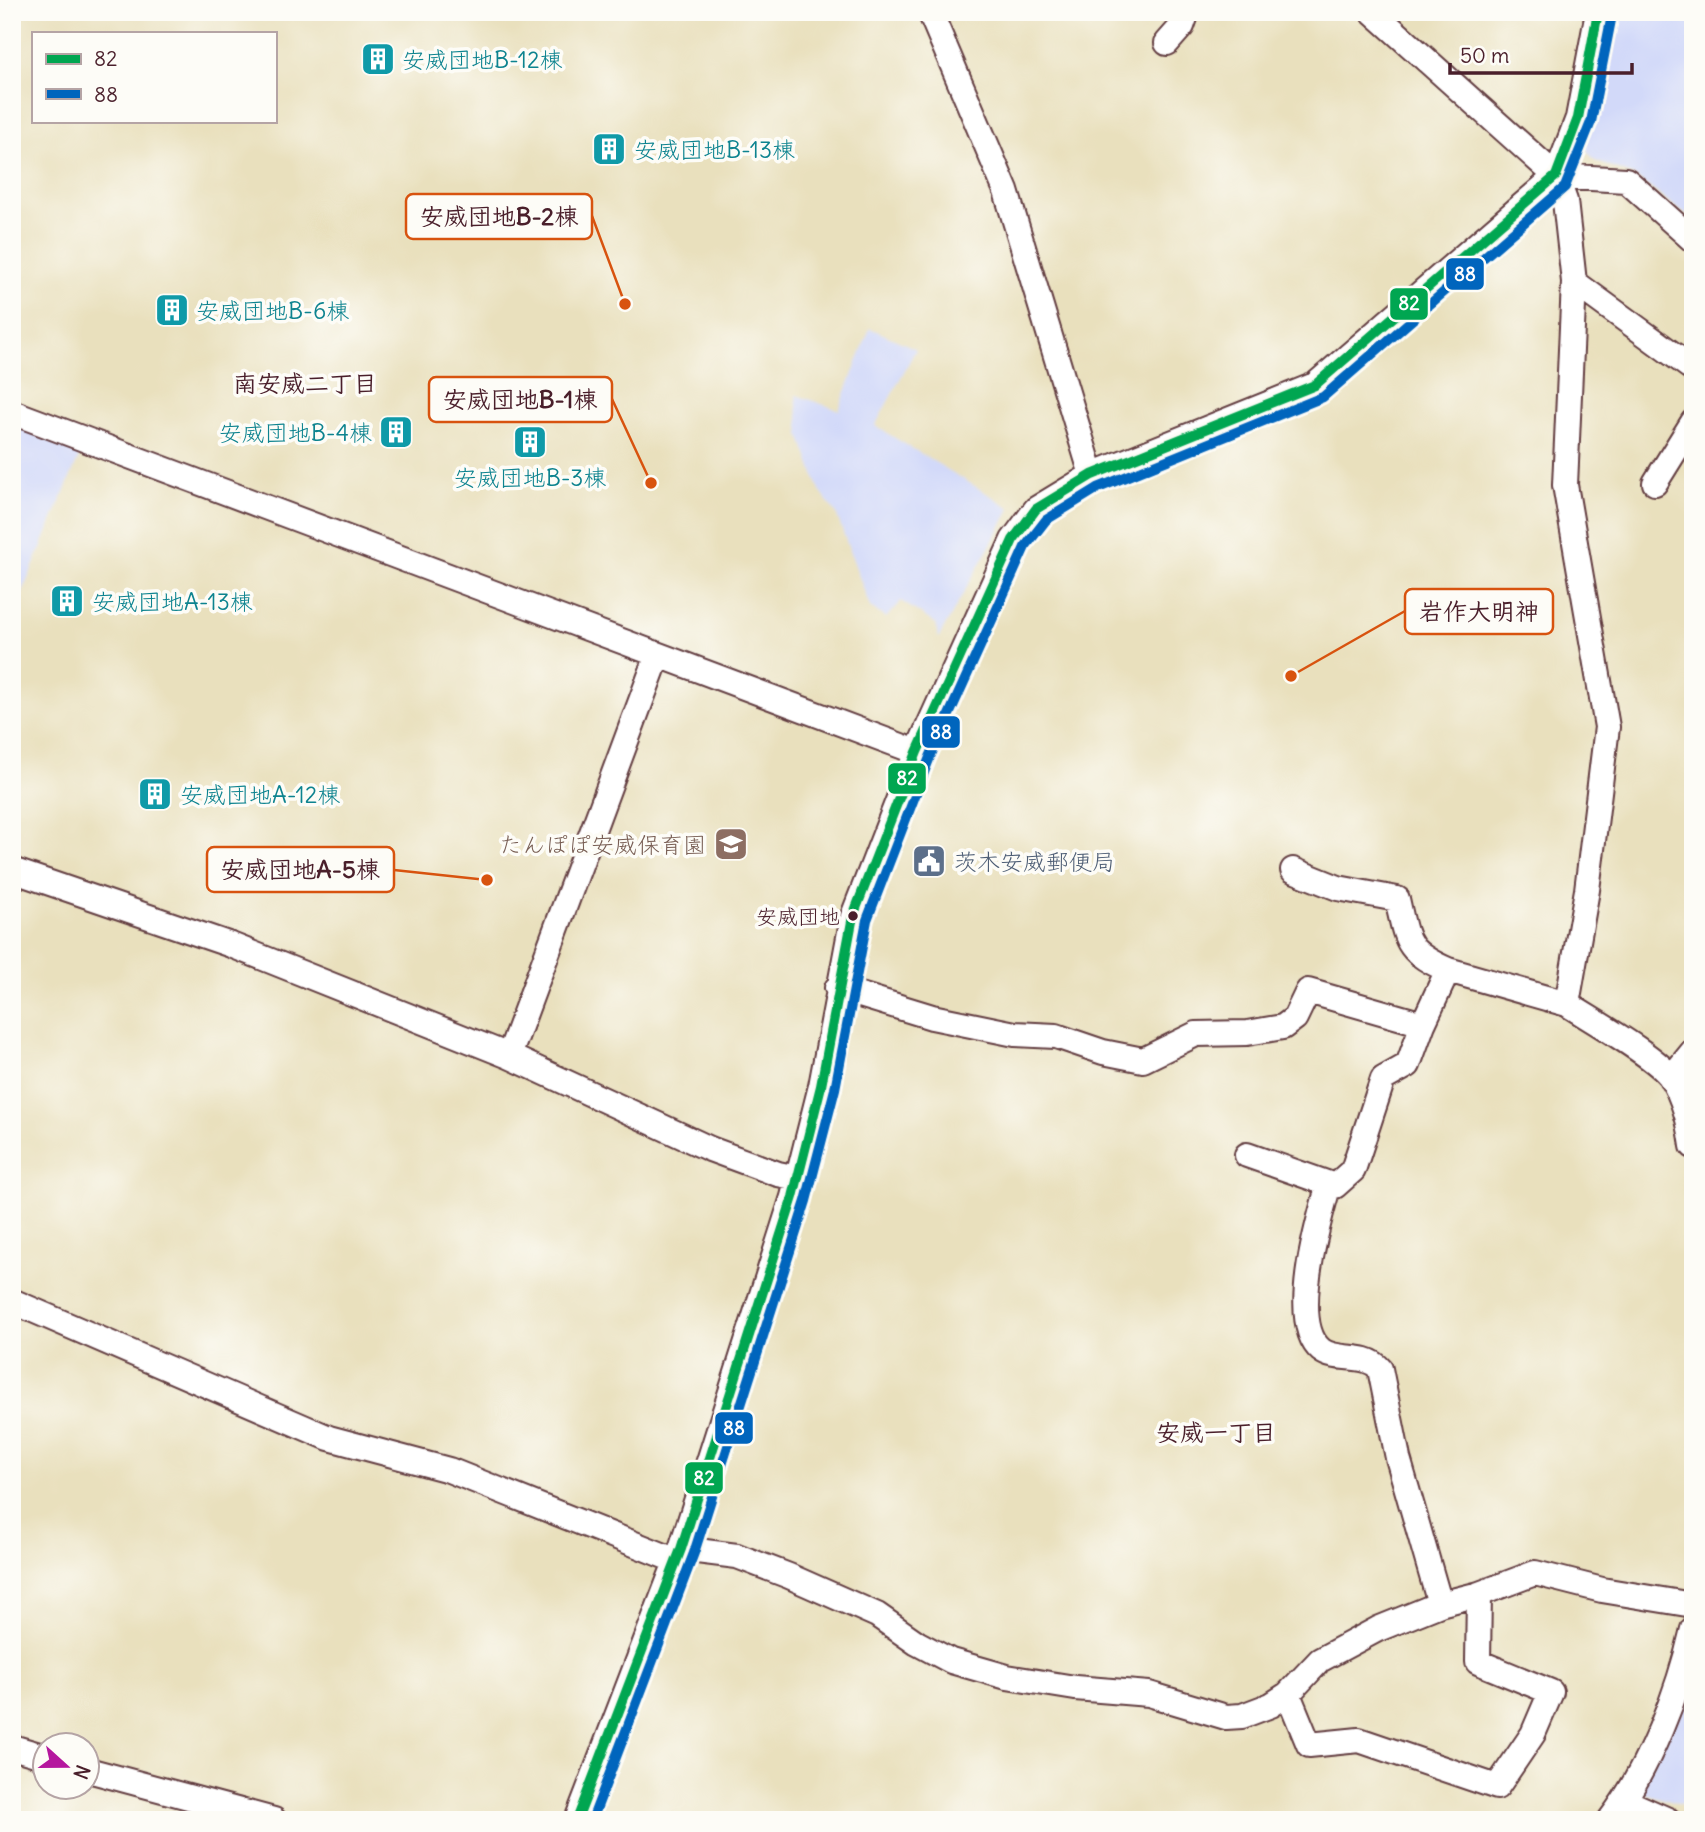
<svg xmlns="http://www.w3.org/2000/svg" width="1705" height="1832" viewBox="0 0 1705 1832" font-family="Delius,'Klee One',sans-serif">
  <rect width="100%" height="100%" fill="#fdfcf7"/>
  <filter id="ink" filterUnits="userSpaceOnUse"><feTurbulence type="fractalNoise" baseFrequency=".0143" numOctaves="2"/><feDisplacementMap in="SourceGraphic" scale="14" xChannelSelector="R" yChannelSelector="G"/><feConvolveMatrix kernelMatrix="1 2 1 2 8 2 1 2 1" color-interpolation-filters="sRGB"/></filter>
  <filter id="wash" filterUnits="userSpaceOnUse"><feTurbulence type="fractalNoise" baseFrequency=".00686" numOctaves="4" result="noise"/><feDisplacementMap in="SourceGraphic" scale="28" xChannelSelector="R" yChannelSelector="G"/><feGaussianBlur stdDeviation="1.57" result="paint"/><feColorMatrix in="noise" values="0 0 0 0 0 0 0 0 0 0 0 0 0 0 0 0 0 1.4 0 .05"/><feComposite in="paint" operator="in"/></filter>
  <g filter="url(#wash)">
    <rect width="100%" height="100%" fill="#e9e0bd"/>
    <path fill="#d2d9f9" d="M1608,12H1693V220L1634,176L1595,161L1582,145Z
      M870,328L916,349L875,426L1011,508L938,639L936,624L901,601L886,618L870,607L836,513L820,491L800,435L796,395L839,410Z
      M12,412L86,440L12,617Z
      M1693,1655V1808L1641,1792Z"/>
  </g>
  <g filter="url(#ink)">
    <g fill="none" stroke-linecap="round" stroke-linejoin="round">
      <g stroke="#623c41" stroke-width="28">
        <path id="minor" d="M930,12L1006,191L1092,475
          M1373,12L1556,176L1565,201L1574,282L1565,485L1607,727L1587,890L1567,1004C1590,1019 1659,1058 1672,1079C1684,1099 1690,1124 1693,1146
          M1167,43L1182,26L1187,12
          M1556,176L1626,180L1693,240
          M1574,282L1693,369
          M12,412L917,752
          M1655,483L1693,422
          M12,870L231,945L509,1056L710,1149L778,1174L798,1178
          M1293,870L1338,888L1397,899C1407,942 1405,951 1448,970
          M837,988L932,1017L1015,1034L1056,1036L1103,1052L1143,1060L1196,1034L1247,1033L1283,1027L1295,1018L1308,991L1423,1024L1448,970L1567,1004
          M509,1056L658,655
          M1671,1078L1693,1051
          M1247,1155L1335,1186L1353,1170L1383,1079L1408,1065L1423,1024
          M1329,1184C1319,1219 1288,1322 1321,1350C1337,1363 1365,1351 1380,1369L1398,1458L1440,1604
          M12,1301L329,1438L449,1470L677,1561
          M681,1549L737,1556L789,1576L877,1615L917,1643L951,1661L1007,1677L1075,1688L1149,1694L1226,1717L1242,1716L1271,1705L1288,1694L1320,1660L1378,1629L1440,1604L1479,1594L1535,1573L1602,1590L1693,1605
          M1288,1694L1309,1745L1359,1740L1497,1787L1533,1734L1551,1692L1478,1662L1479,1594
          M12,1747L46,1757
          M88,1770L274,1820
          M1625,1801L1668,1820
          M577,1820L681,1549L793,1197L821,1086L853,916L917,752L1013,540L1036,509L1092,475L1315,385L1556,176L1578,118L1598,12
          M1610,1820C1649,1769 1679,1691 1693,1629"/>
      </g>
      <use href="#minor" stroke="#fff" stroke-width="24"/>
      <g stroke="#fdfcf7" stroke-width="16">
        <path id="bus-1" d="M577,1820L681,1549L793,1197L821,1086L853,916L917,752L1013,540L1036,509L1092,475L1315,385L1556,176L1578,118L1598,12"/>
      </g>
      <g stroke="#fdfcf7" stroke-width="16">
        <path id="bus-2" d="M592,1820L694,1553L806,1201L835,1089L867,920L930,757L1025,547L1046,520L1098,488L1323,397L1565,187L1591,122L1612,15"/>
      </g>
      <use href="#bus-1" stroke="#00a651" stroke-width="10"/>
      <use href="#bus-2" stroke="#0065bd" stroke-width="10"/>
    </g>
  </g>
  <defs>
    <g id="building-square" transform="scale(1.75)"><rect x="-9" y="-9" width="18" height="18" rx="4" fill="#0f9aa8" stroke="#fdfcf7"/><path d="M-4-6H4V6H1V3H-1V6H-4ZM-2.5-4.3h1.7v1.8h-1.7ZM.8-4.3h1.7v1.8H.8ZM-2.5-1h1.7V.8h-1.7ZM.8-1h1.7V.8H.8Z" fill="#fff"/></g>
    <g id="school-square" transform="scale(1.75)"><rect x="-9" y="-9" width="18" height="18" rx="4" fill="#8d6e63" stroke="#fdfcf7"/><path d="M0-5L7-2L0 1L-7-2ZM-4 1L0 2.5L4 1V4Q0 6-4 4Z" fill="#fff"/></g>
    <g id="civic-square" transform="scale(1.75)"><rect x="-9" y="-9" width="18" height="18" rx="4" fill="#5c6f8a" stroke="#fdfcf7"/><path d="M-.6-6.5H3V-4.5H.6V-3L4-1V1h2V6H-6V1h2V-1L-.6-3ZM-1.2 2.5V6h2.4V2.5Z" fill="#fff"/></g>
  </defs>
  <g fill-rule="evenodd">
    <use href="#building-square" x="378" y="59"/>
    <use href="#building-square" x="609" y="149"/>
    <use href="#building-square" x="172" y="310"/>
    <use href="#building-square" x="396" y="432"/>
    <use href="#building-square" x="530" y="442"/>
    <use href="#building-square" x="67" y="601"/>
    <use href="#building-square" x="155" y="794"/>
    <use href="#school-square" x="731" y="844"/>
    <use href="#civic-square" x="929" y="861"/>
  </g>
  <circle fill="#4a1f2b" stroke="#fdfcf7" stroke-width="2.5" cx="853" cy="916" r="6"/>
  <g text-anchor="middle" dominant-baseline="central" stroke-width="7" stroke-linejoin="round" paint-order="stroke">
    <g font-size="21" fill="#4a1f2b" stroke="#fdfcf7" text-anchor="end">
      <text x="840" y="916">安威団地</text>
    </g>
    <g font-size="23" fill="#0d838f" stroke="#fdfcf7" text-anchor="start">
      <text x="402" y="59">安威団地B-12棟</text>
      <text x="634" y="149">安威団地B-13棟</text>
      <text x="196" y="310">安威団地B-6棟</text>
      <text x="372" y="432" text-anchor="end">安威団地B-4棟</text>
      <text x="530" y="477" text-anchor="middle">安威団地B-3棟</text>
      <text x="92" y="601">安威団地A-13棟</text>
      <text x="180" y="794">安威団地A-12棟</text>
    </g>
    <g font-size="23" fill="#785e54" stroke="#fdfcf7" text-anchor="end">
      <text x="706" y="844">たんぽぽ安威保育園</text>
    </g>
    <g font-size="23" fill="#4e5e75" stroke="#fdfcf7" text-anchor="start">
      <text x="954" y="861">茨木安威郵便局</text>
    </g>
    <g font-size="24" font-weight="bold" fill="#4a1f2b" stroke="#fdfcf7">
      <text x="305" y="383">南安威二丁目</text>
      <text x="1216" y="1432">安威一丁目</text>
    </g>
  </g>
  <path fill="none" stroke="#d8530f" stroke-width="2.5" d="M625 304L592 216M651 483L612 399M1291 676L1405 611M487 880L394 870"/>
  <g fill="#d8530f" stroke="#fdfcf7" stroke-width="2.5">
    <circle cx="625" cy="304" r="7"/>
    <circle cx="651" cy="483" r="7"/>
    <circle cx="1291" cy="676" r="7"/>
    <circle cx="487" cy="880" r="7"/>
  </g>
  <g fill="#fdfcf7" stroke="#d8530f" stroke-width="2.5">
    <rect x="406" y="194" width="186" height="45" rx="7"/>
    <rect x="429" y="377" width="183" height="45" rx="7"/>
    <rect x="1405" y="589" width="148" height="45" rx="7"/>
    <rect x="207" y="847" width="187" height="45" rx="7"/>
  </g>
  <g font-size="24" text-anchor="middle" font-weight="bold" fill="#4a1f2b">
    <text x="499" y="225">安威団地B-2棟</text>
    <text x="520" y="408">安威団地B-1棟</text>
    <text x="1479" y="620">岩作大明神</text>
    <text x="300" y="878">安威団地A-5棟</text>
  </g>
  <g stroke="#fdfcf7" stroke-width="2.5">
    <rect x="1445" y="257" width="40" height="34" rx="7" fill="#0065bd"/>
    <rect x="1389" y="287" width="40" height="34" rx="7" fill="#00a651"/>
    <rect x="921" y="715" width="40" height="34" rx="7" fill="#0065bd"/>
    <rect x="887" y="762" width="40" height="33" rx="7" fill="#00a651"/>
    <rect x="714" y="1411" width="40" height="34" rx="7" fill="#0065bd"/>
    <rect x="684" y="1461" width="40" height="34" rx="7" fill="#00a651"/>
  </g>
  <g font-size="19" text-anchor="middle" font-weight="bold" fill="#fff">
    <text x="1465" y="281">88</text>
    <text x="1409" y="310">82</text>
    <text x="941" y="739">88</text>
    <text x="907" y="785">82</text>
    <text x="734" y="1435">88</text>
    <text x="704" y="1485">82</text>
  </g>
  <rect width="1705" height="1832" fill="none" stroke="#fdfcf7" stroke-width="42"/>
  <rect x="32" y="32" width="245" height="91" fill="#fdfcf7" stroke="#b5a4a5" stroke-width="2"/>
  <rect x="46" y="54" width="35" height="10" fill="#00a651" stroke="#b5a4a5" stroke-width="2"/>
  <text x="94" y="66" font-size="21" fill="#4a1f2b">82</text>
  <rect x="46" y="89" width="35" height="10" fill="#0065bd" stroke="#b5a4a5" stroke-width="2"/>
  <text x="94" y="102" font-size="21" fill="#4a1f2b">88</text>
  <g transform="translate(66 1766) rotate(111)"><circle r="33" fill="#fdfcf7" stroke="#b5a4a5" stroke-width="2"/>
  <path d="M0-5L12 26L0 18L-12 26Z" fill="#b5179e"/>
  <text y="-10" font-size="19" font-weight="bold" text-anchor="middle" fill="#4a1f2b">N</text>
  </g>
  <path d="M1450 63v10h182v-10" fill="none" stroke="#4a1f2b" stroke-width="3.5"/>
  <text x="1460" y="63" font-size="21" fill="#4a1f2b" stroke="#fdfcf7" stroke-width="5" paint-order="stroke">50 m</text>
</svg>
